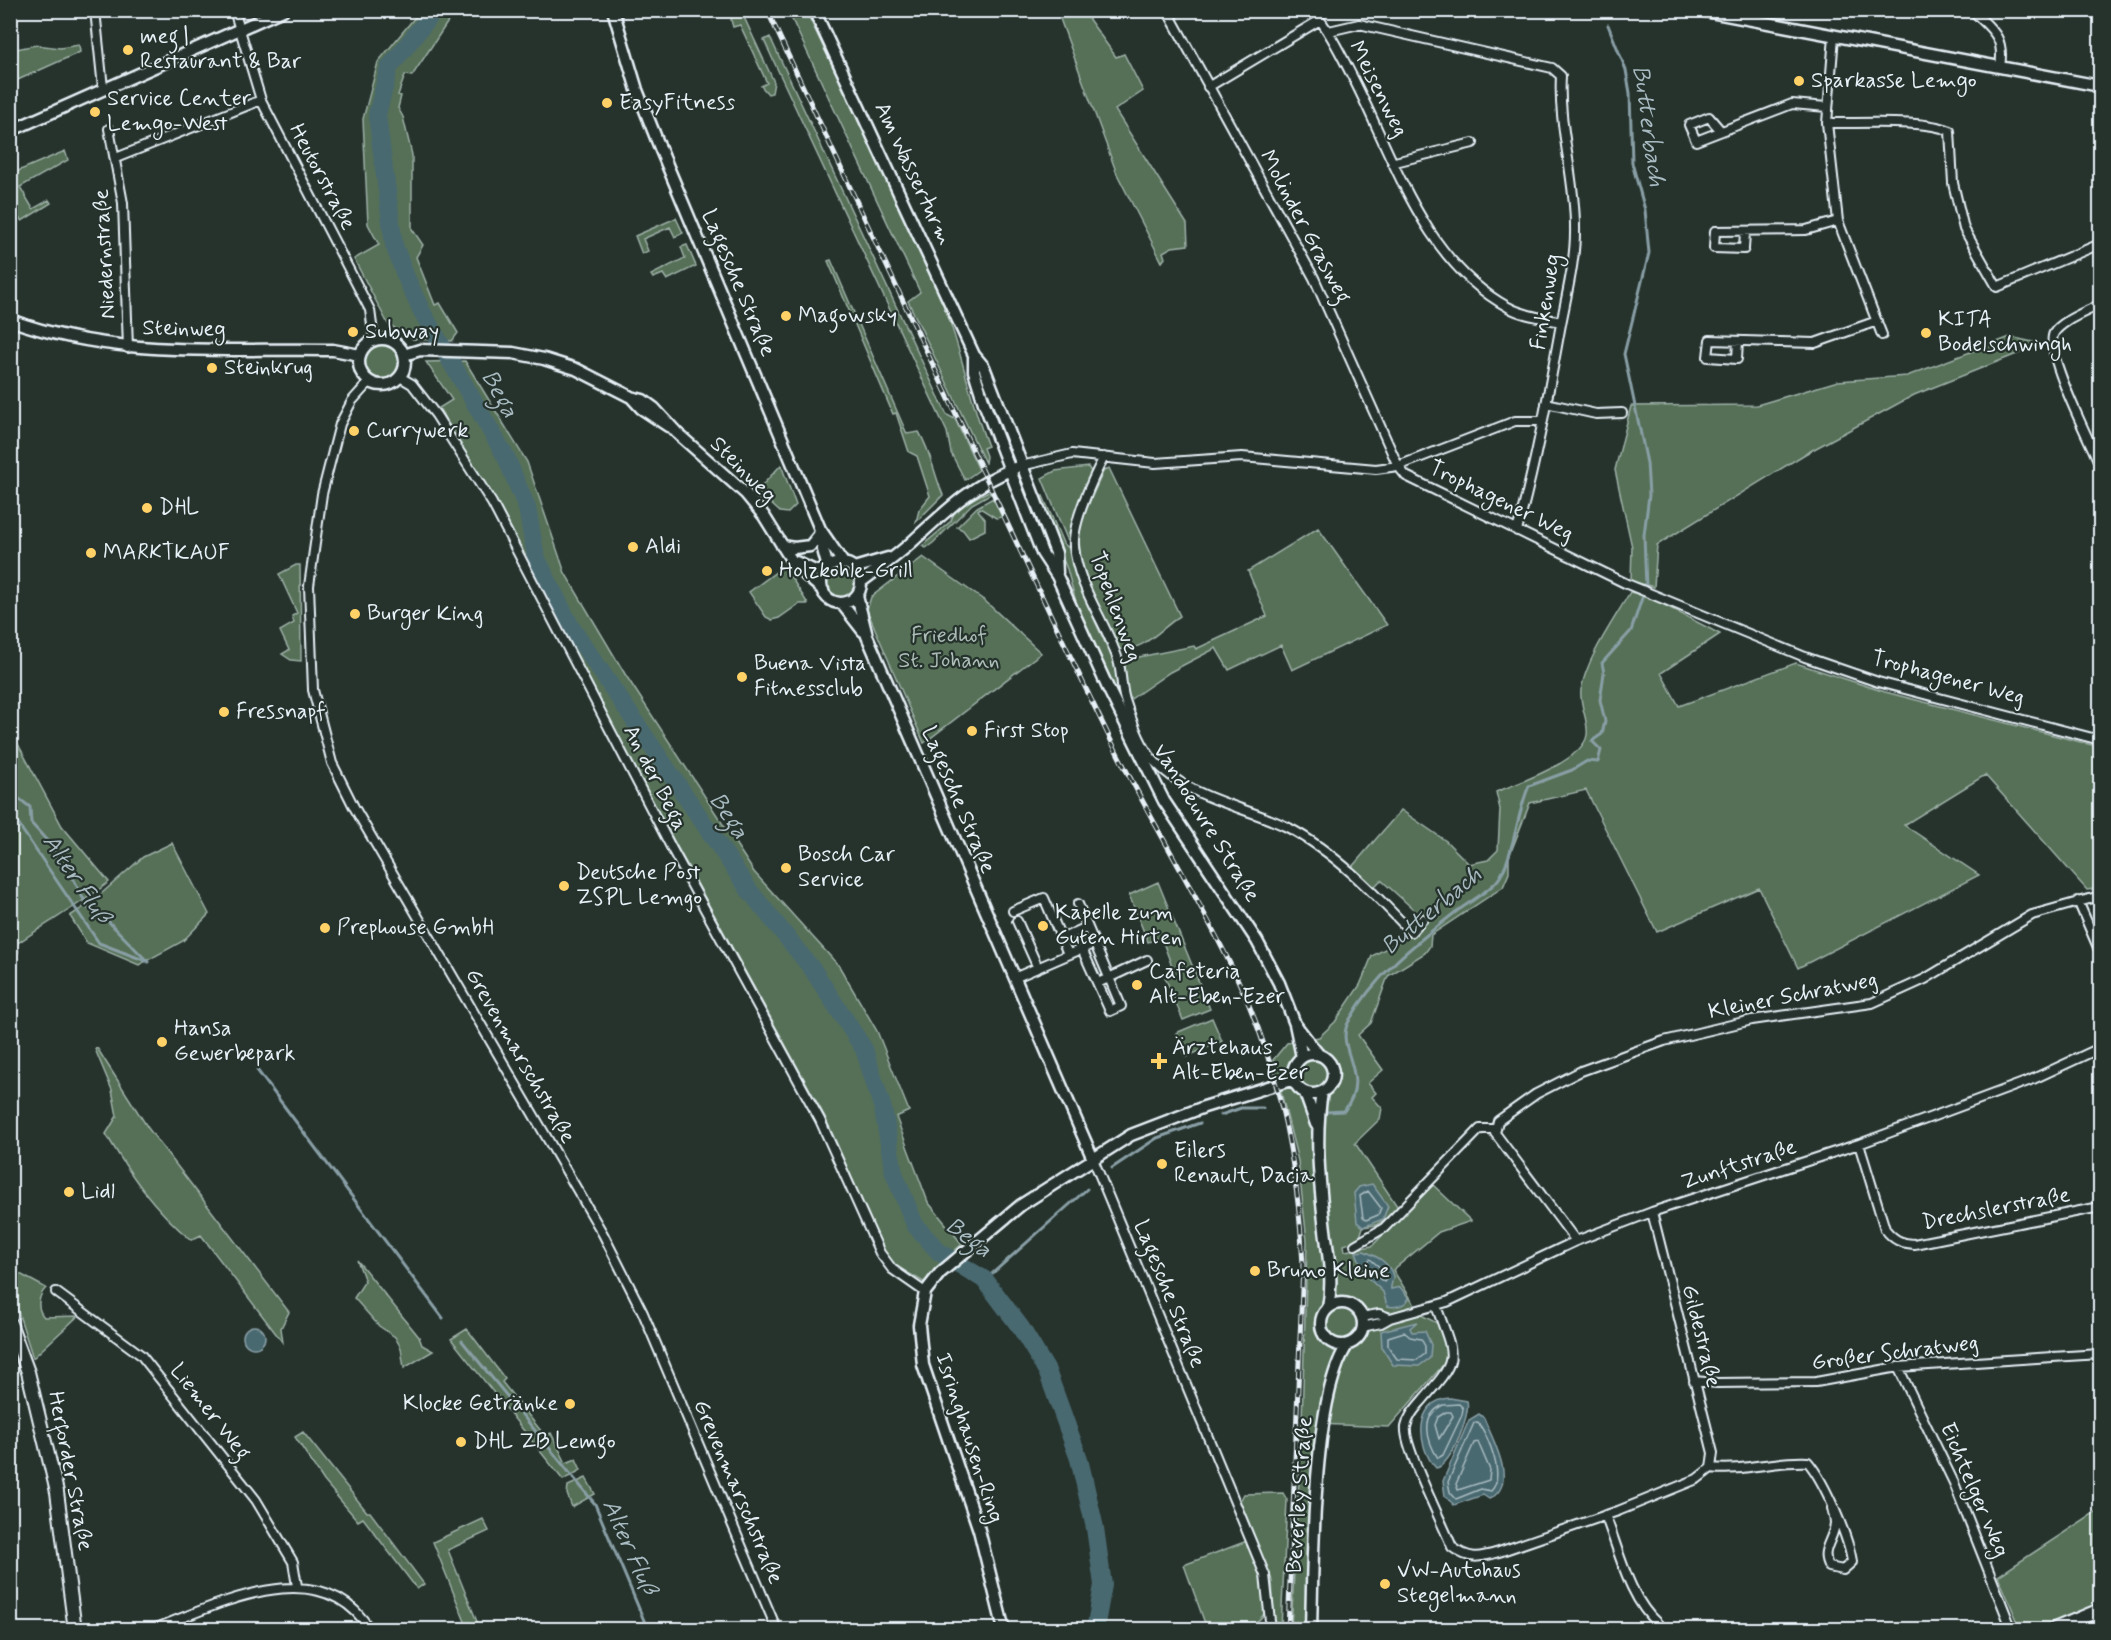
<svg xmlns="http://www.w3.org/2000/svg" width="2111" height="1640" viewBox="0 0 2111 1640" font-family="Mynerve,sans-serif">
  <rect width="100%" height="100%" fill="#26332d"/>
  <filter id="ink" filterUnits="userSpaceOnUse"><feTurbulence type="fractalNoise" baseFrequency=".0167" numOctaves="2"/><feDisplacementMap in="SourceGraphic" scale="12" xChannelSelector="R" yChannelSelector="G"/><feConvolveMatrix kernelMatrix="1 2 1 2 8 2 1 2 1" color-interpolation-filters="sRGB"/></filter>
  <g filter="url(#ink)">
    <path fill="#557057" stroke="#9eb0a8" stroke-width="1.5" d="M420,11H455L412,76L405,75L398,95L401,96L398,108L403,117L412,155V229L423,245L416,257L435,305L440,303L458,333L452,341L413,339L388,324L354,259L379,245L368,224L363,119L378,62Z
      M733,11L742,13L774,82L772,93L768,94L761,86L767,83L740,25L733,27L731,20Z
      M788,11H806C853,110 906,209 946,311C963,355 970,402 988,446L983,448L986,456L985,463L908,301L920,292Z
      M1067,11H1083L1116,57L1124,54L1143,91L1115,110L1187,224L1188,245L1172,247L1163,252L1165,258L1162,262L1117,174L1059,16Z
      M770,37L947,415L955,419L979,470L965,480L951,453L947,432L775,64L764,40Z
      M36,45L60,48L79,45L80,52L11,83V50Z
      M65,151L68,160L20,187L33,209L49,200L51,203L22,221L11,210V174Z
      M676,218L683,233L675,237L670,227L643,239L648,251L642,254L635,236Z
      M687,245L696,266L667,280L663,274L653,278L651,275L685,258L681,247Z
      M831,260L907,434L919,432C931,452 934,474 943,495L916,522L919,510L930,496L917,456L909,452L896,413L893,414L828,261Z
      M2010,337L2042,344L1914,395L1805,454L1657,545L1654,587L1631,581L1632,547L1615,470L1631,406L1757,405L1838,381L1907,376Z
      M365 362a17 17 0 1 1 34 0a17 17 0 1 1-34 0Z
      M465,361L527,462L565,573L625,674L754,872L839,966L877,1031L909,1111L896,1117L928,1202L962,1244L940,1264L925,1283L893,1264L884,1250L825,1117L449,430L451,428L439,408L452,400L426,362Z
      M781,465L796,505L788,513L780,512L757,491Z
      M1088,467L1092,473L1074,520L1071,541L1067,539L1042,478L1055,471Z
      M1109,468L1180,616C1160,629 1143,653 1117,649C1100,612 1072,567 1081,525C1086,507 1096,489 1103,472Z
      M991,490L992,493L972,504L933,543L926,548L922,546L951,521C954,506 977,497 991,490Z
      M1043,496L1063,543L1071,550L1086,602L1113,660L1118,678L1122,708L1080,617L1067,569L1038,498Z
      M993,498L1002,517L996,518L980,508L978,510L985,519V530L969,538L963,530L957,527L977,507Z
      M1318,528L1387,625L1292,670L1281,645L1229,670L1216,648L1170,672L1128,701L1125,666L1129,659L1194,646L1196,649L1267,616L1248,571Z
      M923,557L985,601L1041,653L924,743L867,610L871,597Z
      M296,565H300L301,661L291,660L282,654L289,650L280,631L294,623L292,616L297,613L279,574Z
      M784,566L808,604H799L779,618L772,620L766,617L749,592Z
      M826 583a15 15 0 1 1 30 0a15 15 0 1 1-30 0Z
      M1630,592L1649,597L1720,634L1661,673L1679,706L1796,663L1885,692L2100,747V888L2087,890L1985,775L1904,825L1979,875L1798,968L1759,888L1657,932L1586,790L1530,803L1509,857V873L1503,887L1431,935L1430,946L1425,953L1388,976L1371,1023L1358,1035L1383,1070L1368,1083L1376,1093L1372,1097L1382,1108L1380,1119L1355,1143L1399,1209L1376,1225L1363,1227L1359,1240L1344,1245L1345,1251L1372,1246L1432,1184L1471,1221L1439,1232L1393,1270L1421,1315L1439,1324L1447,1351L1445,1363L1389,1427L1318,1424L1310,1487L1305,1629H1291L1302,1424L1307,1241L1298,1161L1273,1060L1287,1043L1319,1037L1335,1022L1360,985L1372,956L1398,942L1421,916L1381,880L1372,889L1351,868L1401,810L1446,841L1469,864L1488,860L1498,850L1500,809L1496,792C1518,783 1583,761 1587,735C1589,721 1579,704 1581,690C1587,657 1614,620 1630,592Z
      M11,731L62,826L109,882C80,905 48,922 18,943L10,934Z
      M172,843L209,914L183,941L139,965L87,943L70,916L93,901L143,857Z
      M1158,882L1210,1009L1183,1020L1165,977L1174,972L1161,937L1148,942L1129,895Z
      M1212,1018L1222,1041L1186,1057L1176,1033Z
      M97,1048L148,1128L289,1312L281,1328L283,1343L201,1235L191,1240C153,1208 131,1176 106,1134L117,1116L112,1090L95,1049Z
      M357,1260L419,1337L422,1345L433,1351L404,1368L401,1348L395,1337L379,1326L354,1298L365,1281Z
      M10,1273L20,1274L46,1288C38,1296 36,1308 44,1317L78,1316L33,1358L11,1290Z
      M467,1329L505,1379L502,1382L545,1436L551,1433L566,1463L576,1459L581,1470L563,1480L451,1339Z
      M303,1432L367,1512H370L424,1584L417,1589L363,1518L358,1521L324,1481L295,1437Z
      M586,1478L595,1494L572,1507L567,1494L568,1486Z
      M1283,1493L1287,1500L1281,1629H1275L1272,1581L1240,1501L1244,1494Z
      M2100,1509V1629L1988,1630L2017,1620L1998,1576Z
      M483,1519L489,1531L448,1550L480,1629H468L433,1542Z
      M1247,1541L1260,1571L1265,1613C1251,1633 1230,1629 1207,1629L1184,1565Z"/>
    <path fill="#4a6970" stroke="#899fa6" stroke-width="1.5" d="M1372,1184L1388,1206L1383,1219L1363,1227L1357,1222L1354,1193L1359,1187Z
      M1364,1251C1375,1256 1389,1261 1393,1276C1394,1281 1390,1284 1391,1289L1400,1287L1409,1298C1406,1306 1394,1308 1387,1306L1383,1292L1365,1275L1356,1252Z
      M1417,1322L1410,1328L1412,1332L1425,1331L1431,1345L1430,1358L1419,1366L1393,1365L1382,1348L1381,1331Z
      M243 1337a11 11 0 1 1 22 0a11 11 0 1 1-22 0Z
      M1450,1398L1467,1401C1471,1414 1451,1466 1436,1468C1416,1447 1414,1400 1450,1398Z
      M1479,1414L1484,1418C1492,1439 1520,1485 1489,1499L1483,1495L1454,1505L1445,1496L1443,1481L1469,1420Z"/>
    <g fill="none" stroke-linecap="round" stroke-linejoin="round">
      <path stroke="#a9bbc2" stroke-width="1.5" d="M1368,1191L1381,1208L1378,1215L1366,1220L1363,1218L1360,1196Z
        M1370,1259L1383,1270L1387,1278L1384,1282L1370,1272L1367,1262Z
        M1404,1332L1410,1337L1421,1339L1425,1346V1354L1417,1360L1397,1359L1388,1346V1337Z
        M1459,1404L1463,1408L1462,1415L1443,1455L1438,1458C1427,1441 1420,1416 1443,1405Z
        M1446,1412H1451L1453,1416L1439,1439L1435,1425L1438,1417Z
        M1478,1422C1488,1437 1506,1476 1491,1491L1481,1489L1456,1499L1450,1492L1448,1482L1474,1423Z
        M1478,1442L1490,1470L1489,1480L1458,1490L1456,1484L1474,1443Z"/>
      <path stroke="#899fa6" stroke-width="3" d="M1608,25L1626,70L1630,93L1632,163L1645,210L1649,253L1624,354L1647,463L1649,495L1644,535L1646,588
        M10,792L30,807L31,823L50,844L60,865L71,874L88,908L107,920L148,962
        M10,812L99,943L146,961
        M257,1070L443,1318
        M1326,1112L1344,1111C1373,1075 1333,1048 1349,1021C1375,974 1415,944 1457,911C1470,902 1487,892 1497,881C1512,864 1518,808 1529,786L1572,770L1587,761L1598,762L1601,750L1592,741L1602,734L1605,721L1600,700L1604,673L1602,663L1631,631L1642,598
        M1221,1115L1241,1108H1263
        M1112,1168L1157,1138L1200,1123
        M985,1280L1087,1189
        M462,1341L595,1504L648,1630"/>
      <path stroke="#4a6970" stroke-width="18" d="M435,10L389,68L377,115L394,245L405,275L421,310L506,457L527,508L536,557L571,627L749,890L813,970L864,1049L883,1109L894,1173L915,1225L939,1252L985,1280L1021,1328L1047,1371L1079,1459L1095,1528L1103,1585L1095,1630"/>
      <g stroke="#e8f1f8" stroke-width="12">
        <path id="street" d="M95,10L103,88
          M234,10L261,100L370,310L374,340
          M1167,10L1314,278L1398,466L1406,476L1627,584L1805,657L1878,682L2100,740
          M1972,10C1992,30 2005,36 2000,67
          M1329,31L1359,24L1552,68L1561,76C1558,127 1575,176 1575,226C1576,262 1565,300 1559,335C1547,401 1535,466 1517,531
          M1834,36L1827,123L1838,221L1882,335
          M1208,87L1320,20C1333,37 1342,57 1352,76C1394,157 1423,261 1508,307C1523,316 1545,318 1561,322
          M1827,123C1856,124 1926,119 1950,131L1953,183L1964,229L1997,287L2100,244
          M109,129L123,203L128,348
          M1721,131L1709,117L1689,125L1696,141L1792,104L1827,107
          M116,158L261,100
          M1395,162L1473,143
          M1745,232L1744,249L1714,248L1715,231L1806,230L1838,221
          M2100,304C2087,312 2062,320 2054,333C2043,351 2091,443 2100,465
          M1738,341L1737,359L1708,357L1710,340L1815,343L1877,321
          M400,377L412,384L436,415L492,503L672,849L820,1120L880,1253L892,1269L925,1292
          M370,381L352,401L340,424L322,494L309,586L313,690L332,763L354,807L603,1234L643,1313L777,1630
          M1546,403L1596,414L1622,413
          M1104,457C1093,478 1072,523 1074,546C1078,589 1106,621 1118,660C1122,673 1121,688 1125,700C1131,719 1141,747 1154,761C1191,800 1242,805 1287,827C1334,851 1375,894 1411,932L1423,919
          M1021,466L1072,454L1155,463L1242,457L1376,469L1398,466L1515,421H1543
          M2078,901L2100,952
          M1078,904L1121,1006L1110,1011L1082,949
          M1013,911L1044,898L1068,954
          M1017,921L1038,968
          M1061,939L1087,927
          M10,953L13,951
          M1014,978L1093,944
          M1098,983L1147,960
          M1859,1144L1885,1229C1894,1240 1900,1243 1914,1244L2100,1207
          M1093,1159L1265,1575L1271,1630
          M1576,1241L1495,1133L1498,1121L1536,1094L1581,1071L1664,1041L1752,1020L1872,1003L1925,979L2032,915L2100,896
          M1355,1245L1384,1228L1480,1129H1495
          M56,1292L141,1355L256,1500L293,1562L297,1586
          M1436,1306C1457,1362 1459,1358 1420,1403C1414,1410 1408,1417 1406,1427C1403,1446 1443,1524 1452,1547C1469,1560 1479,1558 1499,1552L1618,1511L1697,1479L1711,1468L1713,1453L1652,1212
          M1361,1317L1379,1314L1390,1318
          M1362,1327L1381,1323L1390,1318L1447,1302L1576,1241L1652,1212L1859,1144L2031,1080L2100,1048
          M1898,1367L1954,1483L2012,1630
          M1694,1381L1717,1383L1816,1382L1898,1367L2100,1354
          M1711,1468C1744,1472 1775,1460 1808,1462C1824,1481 1849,1538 1852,1562L1843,1570L1829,1567C1819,1550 1834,1540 1835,1523C1835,1519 1833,1513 1832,1508
          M1605,1515C1619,1550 1629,1599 1658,1624
          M151,1630C216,1606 321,1549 370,1630"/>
      </g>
      <g stroke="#e8f1f8" stroke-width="15">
        <path id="secondary" d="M613,10L637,90L660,148L820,529L844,564
          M814,10L974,355L984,367L1056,553L1057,573
          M1699,10L2100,86
          M10,131L283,10
          M10,320C118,359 221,348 333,350L360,355
          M359 362a23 23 0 1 1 46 0a23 23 0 1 1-46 0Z
          M404,355L420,350L513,353L544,359L576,369L631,397L643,400L654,408L677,433L746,494L764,516L795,566L823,590
          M974,355V371L984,403L1042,553L1057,576L1107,686L1164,801L1257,941L1279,983L1295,1024L1302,1057
          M631,397L641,408L668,426
          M819,535L828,568
          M782,546L794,548L810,546L819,535L820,529
          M796,562L815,571H825
          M821 583a20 20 0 1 1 40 0a20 20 0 1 1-40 0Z
          M854,568L888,558
          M861,582C878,569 897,556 913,541C946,511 972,485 1015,468
          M857,596L867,636L1093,1159
          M842,604L863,631
          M1295,1024L1319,1055
          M1293 1074a20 20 0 1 1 40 0a20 20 0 1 1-40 0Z
          M1322,1092C1315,1135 1319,1178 1324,1221C1327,1251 1334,1278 1328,1308
          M1305,1093L1316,1124
          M1321 1324a21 21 0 1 1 42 0a21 21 0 1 1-42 0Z
          M1004,1630L979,1530L923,1365L919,1325L925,1292L940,1273L1021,1205L1131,1135L1204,1107L1294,1079
          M1311,1630C1313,1562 1312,1395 1348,1344"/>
      </g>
      <g stroke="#e8f1f8" stroke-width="16">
        <path id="primary" d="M10,1323L28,1372L57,1492L75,1630
          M2052,1630L2100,1610"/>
      </g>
      <use href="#street" stroke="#26332d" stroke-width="8"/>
      <use href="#secondary" stroke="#26332d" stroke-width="10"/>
      <use href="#primary" stroke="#26332d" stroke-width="12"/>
      <g stroke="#e8f1f8" stroke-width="5">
        <path id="rail" d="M767,10C879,248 988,486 1102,722C1143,809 1196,891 1237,978C1280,1068 1298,1166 1303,1265L1288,1630"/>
      </g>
      <use href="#rail" stroke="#26332d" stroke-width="3" stroke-dasharray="9" stroke-linecap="butt"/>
    </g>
  </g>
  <g fill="#ffd166" stroke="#26332d" stroke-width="2">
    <circle cx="128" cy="50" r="6"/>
    <circle cx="1799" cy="81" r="6"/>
    <circle cx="607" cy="103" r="6"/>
    <circle cx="95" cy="112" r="6"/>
    <circle cx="786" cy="316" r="6"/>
    <circle cx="353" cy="332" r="6"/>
    <circle cx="1926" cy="333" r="6"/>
    <circle cx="212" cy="368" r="6"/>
    <circle cx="354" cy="431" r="6"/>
    <circle cx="147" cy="508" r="6"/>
    <circle cx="633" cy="547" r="6"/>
    <circle cx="91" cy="553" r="6"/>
    <circle cx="767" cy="571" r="6"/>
    <circle cx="355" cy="614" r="6"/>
    <circle cx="742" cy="677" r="6"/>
    <circle cx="224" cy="712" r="6"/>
    <circle cx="972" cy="731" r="6"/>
    <circle cx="786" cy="868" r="6"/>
    <circle cx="564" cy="886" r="6"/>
    <circle cx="1043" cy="926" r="6"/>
    <circle cx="325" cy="928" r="6"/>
    <circle cx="1137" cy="985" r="6"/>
    <circle cx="162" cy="1042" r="6"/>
    <path d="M1156 1052h6v6h6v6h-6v6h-6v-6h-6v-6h6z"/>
    <circle cx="1162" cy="1164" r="6"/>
    <circle cx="69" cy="1192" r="6"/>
    <circle cx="1255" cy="1271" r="6"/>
    <circle cx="570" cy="1404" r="6"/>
    <circle cx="461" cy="1442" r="6"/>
    <circle cx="1385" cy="1584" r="6"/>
  </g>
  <g text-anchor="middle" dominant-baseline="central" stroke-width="4.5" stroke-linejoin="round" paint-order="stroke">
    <g font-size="22" fill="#e8f1f8" stroke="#26332d" text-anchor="start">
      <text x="140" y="37">meg |<tspan x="140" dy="25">Restaurant &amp; Bar</tspan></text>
      <text x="1811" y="81">Sparkasse Lemgo</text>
      <text x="107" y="99">Service Center<tspan x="107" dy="25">Lemgo-West</tspan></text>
      <text x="619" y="103">EasyFitness</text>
      <text x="798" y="316">Magowsky</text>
      <text x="1938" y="320">KITA<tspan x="1938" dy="25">Bodelschwingh</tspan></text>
      <text x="365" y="332">Subway</text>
      <text x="224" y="368">Steinkrug</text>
      <text x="366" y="431">Currywerk</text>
      <text x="159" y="508">DHL</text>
      <text x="645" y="547">Aldi</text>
      <text x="103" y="553">MARKTKAUF</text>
      <text x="779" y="571">Holzkohle-Grill</text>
      <text x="367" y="614">Burger King</text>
      <text x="754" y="664">Buena Vista<tspan x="754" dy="25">Fitnessclub</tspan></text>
      <text x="236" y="712">Fressnapf</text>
      <text x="984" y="731">First Stop</text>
      <text x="798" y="855">Bosch Car<tspan x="798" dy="25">Service</tspan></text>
      <text x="576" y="873">Deutsche Post<tspan x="576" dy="25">ZSPL Lemgo</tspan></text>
      <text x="1055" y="913">Kapelle zum<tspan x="1055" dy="25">Guten Hirten</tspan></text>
      <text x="337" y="928">Prephouse GmbH</text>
      <text x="1149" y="972">Cafeteria<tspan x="1149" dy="25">Alt-Eben-Ezer</tspan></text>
      <text x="174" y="1029">Hansa<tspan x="174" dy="25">Gewerbepark</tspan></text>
      <text x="1172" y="1048">Ärztehaus<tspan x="1172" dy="25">Alt-Eben-Ezer</tspan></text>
      <text x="1174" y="1151">Eilers<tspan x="1174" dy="25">Renault, Dacia</tspan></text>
      <text x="81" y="1192">Lidl</text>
      <text x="1267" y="1271">Bruno Kleine</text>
      <text x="558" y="1404" text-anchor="end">Klocke Getränke</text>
      <text x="473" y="1442">DHL ZB Lemgo</text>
      <text x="1397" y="1571">VW-Autohaus<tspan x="1397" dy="25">Stegelmann</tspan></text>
    </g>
    <g font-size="22" fill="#e8f1f8" stroke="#26332d">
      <text transform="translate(1378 89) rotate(63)">Meisenweg</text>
      <text transform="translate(913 174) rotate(65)">Am Wasserturm</text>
      <text transform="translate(322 177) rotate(62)">Heutorstraße</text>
      <text transform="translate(1305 227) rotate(62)">Molinder Grasweg</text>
      <text transform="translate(105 254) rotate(-93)">Niedernstraße</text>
      <text transform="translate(738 283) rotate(67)">Lagesche Straße</text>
      <text transform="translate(1546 302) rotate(-81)">Finkenweg</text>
      <text transform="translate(184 329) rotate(1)">Steinweg</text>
      <text transform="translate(743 470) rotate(45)">Steinweg</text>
      <text transform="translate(1501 501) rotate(26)">Trophagener Weg</text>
      <text transform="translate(1115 607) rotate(70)">Topehlenweg</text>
      <text transform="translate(1948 678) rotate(15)">Trophagener Weg</text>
      <text transform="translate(655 778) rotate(63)">An der Bega</text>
      <text transform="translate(958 800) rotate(67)">Lagesche Straße</text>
      <text transform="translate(1206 823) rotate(58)">Vandoeuvre Straße</text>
      <text transform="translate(1793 996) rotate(-11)">Kleiner Schratweg</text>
      <text transform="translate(520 1056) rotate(60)">Grevenmarschstraße</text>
      <text transform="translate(1739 1165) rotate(-18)">Zunftstraße</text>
      <text transform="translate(1996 1209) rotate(-11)">Drechslerstraße</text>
      <text transform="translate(1169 1294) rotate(68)">Lagesche Straße</text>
      <text transform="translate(1701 1336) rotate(76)">Gildestraße</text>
      <text transform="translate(1895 1353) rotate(-7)">Großer Schratweg</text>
      <text transform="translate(210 1412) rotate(52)">Liemer Weg</text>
      <text transform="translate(969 1438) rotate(72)">Isringhausen-Ring</text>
      <text transform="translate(70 1471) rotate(79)">Herforder Straße</text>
      <text transform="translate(1974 1490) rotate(67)">Eichtelger Weg</text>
      <text transform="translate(738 1492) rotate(67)">Grevenmarschstraße</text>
      <text transform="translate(1300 1495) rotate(-86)">Beverley Straße</text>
    </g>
    <g font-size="22" fill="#adbdb8" stroke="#26332d">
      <text x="949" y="636">Friedhof<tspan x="949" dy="25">St. Johann</tspan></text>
    </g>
    <g font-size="24" font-style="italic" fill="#a9bbc2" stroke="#26332d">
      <text transform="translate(1648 126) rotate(82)">Butterbach</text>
      <text transform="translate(499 394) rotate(61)">Bega</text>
      <text transform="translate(728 816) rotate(56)">Bega</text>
      <text transform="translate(76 879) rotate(56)">Alter Fluß</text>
      <text transform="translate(1432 911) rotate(-40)">Butterbach</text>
      <text transform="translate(968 1238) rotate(37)">Bega</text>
      <text transform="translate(629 1547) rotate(66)">Alter Fluß</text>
    </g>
  </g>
  <rect width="2111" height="1640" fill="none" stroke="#26332d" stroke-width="36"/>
  <rect x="18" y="18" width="2075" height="1604" fill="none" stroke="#e8f1f8" stroke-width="2" filter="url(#ink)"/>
</svg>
